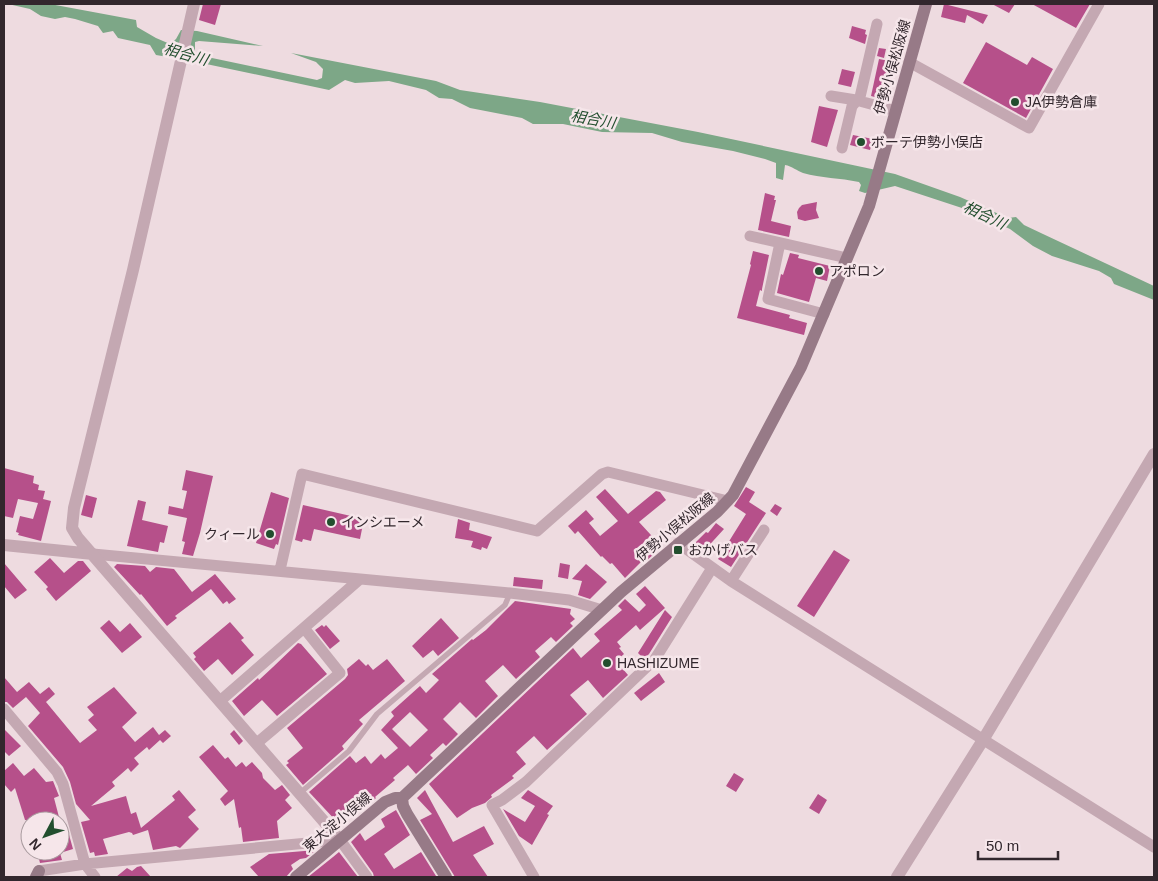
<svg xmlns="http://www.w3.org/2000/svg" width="1158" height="881" viewBox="0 0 1158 881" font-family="Arial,'Noto Sans JP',sans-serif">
  <rect width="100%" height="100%" fill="#eedbe0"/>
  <path fill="#7da787" d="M8,4H50L136,20L137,27L156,38L170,44L176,39L181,30L197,31L263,46L199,41L195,42V53L212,58L317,80L322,78L323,69L316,62L291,53L436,81L460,90L540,102L698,132L895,174L960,197L1008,218L1016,217L1024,225L1043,234L1154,286V300L1114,284L1111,278L1099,271L1052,256L1033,246L1010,229L1001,225H988L965,209L895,186L865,193L859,191L861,185L859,182C840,178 821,178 803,173C797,171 792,166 785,165L783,180L776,178V163L765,159L733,151L682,142L652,133L602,132L563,124H533L522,118L470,108L452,99L439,98L426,90L389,81L355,83L345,80L329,90L192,61L156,55L150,45L118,38L113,31L103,33L98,26L75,19L65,17L55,19L41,16L30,9Z"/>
  <path fill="#b6508a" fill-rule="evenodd" d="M203,4H221L215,25L199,20Z
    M944,4L988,15L983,24L967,15L965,23L941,17Z
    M992,4H1015L1009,13Z
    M1032,4H1090L1076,28Z
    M852,26L866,30L865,34L867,35L865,44L849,38Z
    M986,42L1027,65L1032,57L1053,69L1026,118L963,83Z
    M879,48L886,49L884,58L877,56Z
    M879,59L894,62L886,92L888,93L886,100L871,96Z
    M842,69L855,72L851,87L838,84Z
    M819,106L838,110L827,147L811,142Z
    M853,135L873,139L870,150L850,145Z
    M765,193L775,196L774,200H776L771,221L791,226L789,237L758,230Z
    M817,202L816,210L819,218L805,221L798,219L797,212L799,208L802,205Z
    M753,251L769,255L762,289V291L760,290L756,306L790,315L789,318L807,323L804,335L737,318L751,265L750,264Z
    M790,253L799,255L798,258L830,266L827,281L816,278L809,302L777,293L781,274L783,275Z
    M4,468L34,476L33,483L39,485L38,490L45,491L43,499L51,501L41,541L18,535L19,533L16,532L20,516L33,519L38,503L18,499L13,518L4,516Z
    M186,470L213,476L200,533L193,556L182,554L185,542L182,541L187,518L168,514L169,506L183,509L187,491L182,490Z
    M746,487L755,492L749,502L766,513L731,567L718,559L746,514L734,506Z
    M605,489L628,514L656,491L660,492L666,500L639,522L662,547L646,561L644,559L625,578L612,563L610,564L602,556L601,557L578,531L575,534L568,526L586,510L594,519L589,523L600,536L618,521L596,497Z
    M271,492L289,498L278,545L276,544L274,549L256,543Z
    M86,495L97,498L92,518L81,515Z
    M138,500L146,502L142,520L168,526L164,543L160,542L158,552L127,546Z
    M775,504L782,508L777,516L770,511Z
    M303,505L364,519L360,539L314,529L311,541L303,539L302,542L295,540Z
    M458,519L470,523L469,530L492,537L487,549L482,547L481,550L471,547L473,541L455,538Z
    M716,523L724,529L703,552L693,545L706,532L708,533Z
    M834,550L850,560L814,617L797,606Z
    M50,558L64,573L78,561H83L91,571L56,601L46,589L48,587L34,572Z
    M4,563L27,590L15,599L4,586Z
    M560,563L570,565L568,579L558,577Z
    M117,564L145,566L150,572L156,567L174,569L192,592L215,574L236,599L229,604L227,601L223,604L211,589L175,616L177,618L167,626L141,594L140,595L114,567Z
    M586,564L607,582L590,599L578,595L582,581L572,579Z
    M514,577L543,580L542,589L513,586Z
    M645,586L665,608L640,630L636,625L617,642L621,647L619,648L624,654L616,661L628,675L603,698L588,680L570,695L587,714L547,750L534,736L516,752L526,764L512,776L514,778L491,795L492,797L485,803L472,808L457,818L429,784L573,648L581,658L600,641L594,634L622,610L618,606L625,599L639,612L646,605L636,594Z
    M515,601L571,609L570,614L575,619L570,623L573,626L556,642L551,637L535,651L540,657L516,679L503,665L485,681L498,696L476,718L460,702L443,719L458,734L446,746L443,743L430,755L433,758L416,774L408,765L393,778L395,780L375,797L376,798L363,810L359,804L338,823L309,792L350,756L356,763L365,756L371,764L381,754L385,759L398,748L381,730L394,716L391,712L420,686L426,693L439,680L432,674L472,639L473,640L486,630ZM410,712L428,730L410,747L392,729Z
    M665,610L672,617L649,654L644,659L638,653Z
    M441,618L459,638L438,656L433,650L423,658L412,646Z
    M109,620L120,632L130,623L142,637L122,653L100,628Z
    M230,622L244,638L241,640L254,655L232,675L218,659L204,671L194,659L196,657L193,653Z
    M322,625L324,627L326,625L340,641L330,649L315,630Z
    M298,643L301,644L327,674L277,716L262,700L244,716L232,701L258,678L259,680L273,667Z
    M359,659L366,666L368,664L373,670L387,659L405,681L359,720L363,724L342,746L344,749L303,785L286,765L289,763L287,761L303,748L287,728L345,679L348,675L347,669Z
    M659,673L665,682L641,701L634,693Z
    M4,677L17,692L29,682L40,694L49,687L55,694L46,702L80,743L97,730L88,720L94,715L87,707L114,687L137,713L122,727L135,742L153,727L159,735L165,730L171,736L163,743L160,740L149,750L147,747L134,758L139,764L131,772L128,768L112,782L115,786L91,806L126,796L131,814L136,812L141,828L175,800L172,796L179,790L196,810L188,817L199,829L180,848L176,846L153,850L148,830L133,835L132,833L129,832L103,839L108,854L95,856L94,852L90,853L81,822L90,820L76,804L70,782L63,767L28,726L40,713L26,697L13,708L7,702H4Z
    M4,729L21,746L9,756L4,751Z
    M234,730L243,741L239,745L230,734Z
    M213,745L225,759L228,757L236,767L242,762L246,767L252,762L262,773L263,778L275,790L282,785L290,795L285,800L292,808L277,821L279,838L243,842L241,827L239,828L234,799L225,806L220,799L228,791L199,757Z
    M13,763L24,776L34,768L46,782L53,781L59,796L54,798L59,817L45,821L25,820L15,788L11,792L4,784V771Z
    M734,773L744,779L736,792L726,786Z
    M425,790L453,842L484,826L494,844L473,855L488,877H455L420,820L432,814L417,798Z
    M528,790L553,806L547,814L549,815L532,845L519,836L503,809L525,822L535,806L521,798Z
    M818,794L827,800L819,814L809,808Z
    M396,810L410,835L384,854L394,869L421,852L436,876L435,877H374L373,873L351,842L360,833L365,841L385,827L381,819Z
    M66,824L73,849L60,853L62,860L40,863L37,851L60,852V825Z
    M316,850L306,858L300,859L291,865L293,869L286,877H259L250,867L269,854Z
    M339,852L358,877H308L333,857Z
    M141,866L151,877H116L127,868L132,871L137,867Z"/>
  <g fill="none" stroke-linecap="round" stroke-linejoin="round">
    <path stroke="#c4a8b2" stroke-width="5.5" d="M300,793L349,751L377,714L505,605L510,593"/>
    <path stroke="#c4a8b2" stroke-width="11" d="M909,62L1029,128L1099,4
      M831,96L856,100L896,111
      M842,148L852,106L860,97L877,24
      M750,236L847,258
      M780,243L768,299L824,314
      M678,543L731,581L1154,847
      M93,554L510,593L569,600L602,610
      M280,570L302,474L537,531L602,474L608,472L728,501
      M731,581L764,530
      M220,701L360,579
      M4,709L57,772L63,784L85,864L95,877
      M257,743L340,673L304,628
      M39,871L85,864L340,840L367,877
      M534,877L492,805L502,800L526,782L655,659L712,568"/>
    <path stroke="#c4a8b2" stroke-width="12" d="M194,4L133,270L74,508L72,528L78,538L340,840
      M4,545L93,554
      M897,877L983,740L1154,454"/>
    <path stroke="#977a87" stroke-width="12" d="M402,798L621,592L717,512L733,495L801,367L869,206L926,4
      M402,798L403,806L407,814L446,877
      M36,877L39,871
      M296,877L385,802L395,798H402"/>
  </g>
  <g fill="#224e2e" stroke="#f6e6ea" stroke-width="2">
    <circle cx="1015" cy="102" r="5"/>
    <circle cx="861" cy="142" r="5"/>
    <circle cx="819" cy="271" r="5"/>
    <circle cx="331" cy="522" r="5"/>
    <circle cx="270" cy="534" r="5"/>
    <rect x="673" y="545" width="10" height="10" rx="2.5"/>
    <circle cx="607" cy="663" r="5"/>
  </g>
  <g text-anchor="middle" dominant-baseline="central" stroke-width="5" stroke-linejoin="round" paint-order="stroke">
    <g font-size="14" fill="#32272d" stroke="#f6e6ea">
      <text transform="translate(892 67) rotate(-74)">伊勢小俣松阪線</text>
      <text transform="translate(675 527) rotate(-40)">伊勢小俣松阪線</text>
      <text transform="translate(337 822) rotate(-40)">東大淀小俣線</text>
    </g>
    <g font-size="14" fill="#32272d" stroke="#f6e6ea" text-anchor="start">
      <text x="1025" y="102">JA伊勢倉庫</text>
      <text x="871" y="142">ボーテ伊勢小俣店</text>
      <text x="829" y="271">アポロン</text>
      <text x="341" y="522">インシエーメ</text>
      <text x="260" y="534" text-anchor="end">クィール</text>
      <text x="688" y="550">おかげバス</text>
      <text x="617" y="663">HASHIZUME</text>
    </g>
    <g font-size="15" font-style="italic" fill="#224e2e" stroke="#f6e6ea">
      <text transform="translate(186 54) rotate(16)">相合川</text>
      <text transform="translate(593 119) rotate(10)">相合川</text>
      <text transform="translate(985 215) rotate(25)">相合川</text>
    </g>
  </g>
  <rect width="1158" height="881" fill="none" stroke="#32272d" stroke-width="10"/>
  <g transform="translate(45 836) rotate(229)"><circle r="24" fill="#f6e6ea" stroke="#a89a9e"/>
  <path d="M0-4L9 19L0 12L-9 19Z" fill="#224e2e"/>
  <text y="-8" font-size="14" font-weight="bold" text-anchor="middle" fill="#32272d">N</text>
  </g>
  <path d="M978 851v8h80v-8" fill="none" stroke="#32272d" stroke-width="2.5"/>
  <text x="986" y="851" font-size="15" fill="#32272d" stroke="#f6e6ea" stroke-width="4" paint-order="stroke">50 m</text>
</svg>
